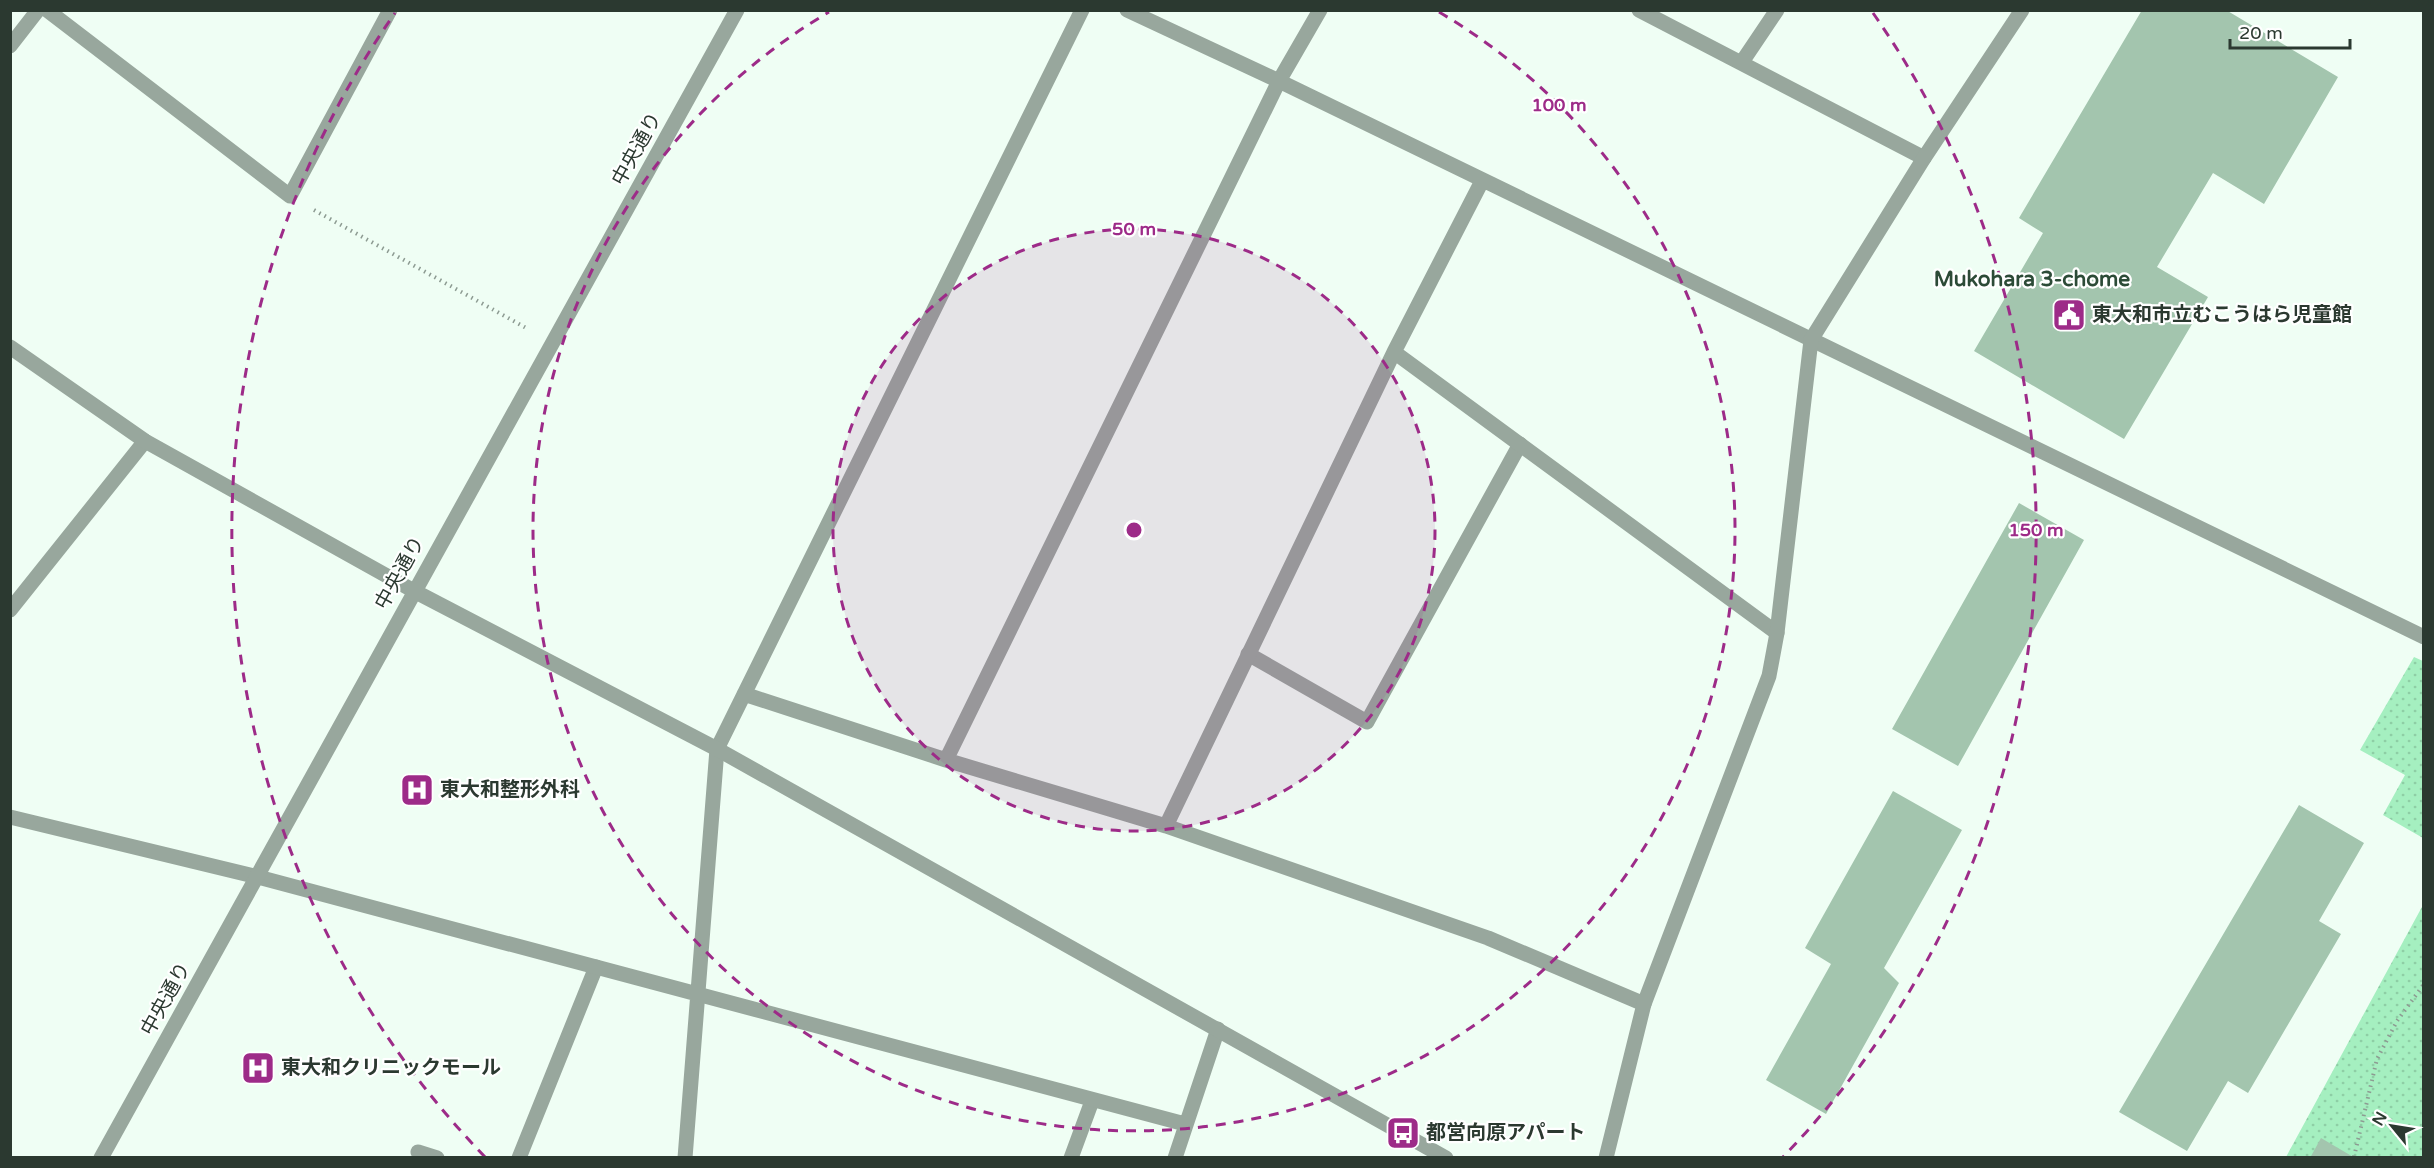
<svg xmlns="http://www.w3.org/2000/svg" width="2434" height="1168" viewBox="0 0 2434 1168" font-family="'Varela Round','Noto Sans JP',sans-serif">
  <defs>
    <pattern id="park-dots" width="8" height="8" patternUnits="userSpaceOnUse" patternTransform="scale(1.5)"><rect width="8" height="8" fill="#a5efc0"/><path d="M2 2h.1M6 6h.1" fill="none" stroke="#8ecea5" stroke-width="1.8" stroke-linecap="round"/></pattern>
  </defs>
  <rect width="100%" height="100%" fill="#effef4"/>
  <path fill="url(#park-dots)" d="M2414,657L2423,661V838L2383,815L2405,775L2360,750Z
    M2423,905V1157H2286Z"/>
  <path fill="#a3c5ae" d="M2142,10H2226L2338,77L2264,204L2213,173L2157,267L2208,297L2124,439L1974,351L2043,233L2019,218Z
    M2019,503L2084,540L1958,766L1892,729Z
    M1893,791L1962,830L1884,968L1899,983L1826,1114L1766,1080L1831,964L1805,948Z
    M2299,805L2364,843L2319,921L2341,934L2248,1093L2228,1081L2187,1151L2119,1112Z
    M2321,1138L2355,1158H2310Z"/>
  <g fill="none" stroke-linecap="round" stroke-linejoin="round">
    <path stroke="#8d9b92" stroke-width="4" stroke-dasharray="1.5 4.5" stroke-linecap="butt" d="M314,210L528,329
      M2354,1157L2377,1059L2397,1021L2424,984"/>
    <path stroke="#98a79d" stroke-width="15" d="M1248,654L1367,722L1520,444
      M418,1152L437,1158
      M519,1158L596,967
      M1071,1158L1092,1101"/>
    <path stroke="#98a79d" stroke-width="15" d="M47,10L290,196L390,10
      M1127,10L1279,81L2424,637
      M1639,10L1924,158
      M10,46L38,10
      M1742,62L1777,10
      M1394,352L1777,633
      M10,610L145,441
      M744,694L946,760L1166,826L1488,938L1644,1004
      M946,760L1279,81L1320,10
      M10,817L258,877L1185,1124
      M1166,826L1394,352L1482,181
      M685,1158L717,749L1082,10
      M1175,1158L1218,1029"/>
    <path stroke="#98a79d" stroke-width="15" d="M10,347L145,441L414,591L717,749L1446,1158
      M101,1158L737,10
      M1606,1158L1644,1004L1769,676L1777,633L1811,340L1924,158L2022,10"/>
  </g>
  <circle cx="1134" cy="530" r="301" fill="#9d2b88" fill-opacity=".12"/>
  <g fill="none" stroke="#9d2b88" stroke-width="3" stroke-dasharray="10 8">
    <circle cx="1134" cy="530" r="301"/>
    <path d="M1439 12A601 601 0 1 1 829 12"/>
    <path d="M485 1157A902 902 0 0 1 395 13M1873 13A902 902 0 0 1 1783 1157"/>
  </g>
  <defs>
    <g id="civic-square" transform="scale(1.725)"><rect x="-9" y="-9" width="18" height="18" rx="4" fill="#9d2b88" stroke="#fff"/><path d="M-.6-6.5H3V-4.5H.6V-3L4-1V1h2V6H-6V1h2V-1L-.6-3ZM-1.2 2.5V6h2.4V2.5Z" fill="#fff"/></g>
    <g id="hospital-square" transform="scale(1.725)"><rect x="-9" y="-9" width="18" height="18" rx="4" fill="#9d2b88" stroke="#fff"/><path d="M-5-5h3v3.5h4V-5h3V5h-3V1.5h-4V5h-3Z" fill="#fff"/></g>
    <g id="bus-square" transform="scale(1.725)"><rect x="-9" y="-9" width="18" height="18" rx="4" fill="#9d2b88" stroke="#fff"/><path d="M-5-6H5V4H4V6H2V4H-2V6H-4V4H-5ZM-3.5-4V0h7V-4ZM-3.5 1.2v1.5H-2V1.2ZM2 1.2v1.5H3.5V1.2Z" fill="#fff"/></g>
  </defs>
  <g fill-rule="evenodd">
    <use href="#civic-square" x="2069" y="315"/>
    <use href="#hospital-square" x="417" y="790"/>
    <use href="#hospital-square" x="258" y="1068"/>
    <use href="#bus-square" x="1403" y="1133"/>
  </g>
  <g text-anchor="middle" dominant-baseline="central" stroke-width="4.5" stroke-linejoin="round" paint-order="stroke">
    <g font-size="20" fill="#2b3930" stroke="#fff">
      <text transform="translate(637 149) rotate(-61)">中央通り</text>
      <text transform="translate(400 573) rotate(-61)">中央通り</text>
      <text transform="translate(166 999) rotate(-61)">中央通り</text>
    </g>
    <g font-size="20" font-weight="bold" fill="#2b3930" stroke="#fff" text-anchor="start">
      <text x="2092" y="315">東大和市立むこうはら児童館</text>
      <text x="440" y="790">東大和整形外科</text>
      <text x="281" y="1068">東大和クリニックモール</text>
      <text x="1426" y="1133">都営向原アパート</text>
    </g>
    <g font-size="21" font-weight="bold" fill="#2c4b37" stroke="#fff">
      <text x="2032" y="279">Mukohara 3-chome</text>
    </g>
  </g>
  <circle cx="1134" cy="530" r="9" fill="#9d2b88" stroke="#fff" stroke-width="3"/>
  <g font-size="18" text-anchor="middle" font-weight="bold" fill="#9d2b88" stroke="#fff" stroke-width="4.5" stroke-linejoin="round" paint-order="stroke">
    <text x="1559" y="111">100 m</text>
    <text x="1134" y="235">50 m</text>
    <text x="2036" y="536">150 m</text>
  </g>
  <rect width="2434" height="1168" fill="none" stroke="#2b3930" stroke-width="24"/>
  <g transform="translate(2392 1126) rotate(300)" stroke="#ffffff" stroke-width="4.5" paint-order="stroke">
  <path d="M0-4.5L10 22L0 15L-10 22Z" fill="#2b3930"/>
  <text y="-9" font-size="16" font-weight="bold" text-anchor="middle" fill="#2b3930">N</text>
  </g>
  <path d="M2230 39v9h120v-9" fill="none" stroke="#2b3930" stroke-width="3"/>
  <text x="2239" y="39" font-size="18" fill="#2b3930" stroke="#ffffff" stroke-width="4.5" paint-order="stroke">20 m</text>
</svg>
